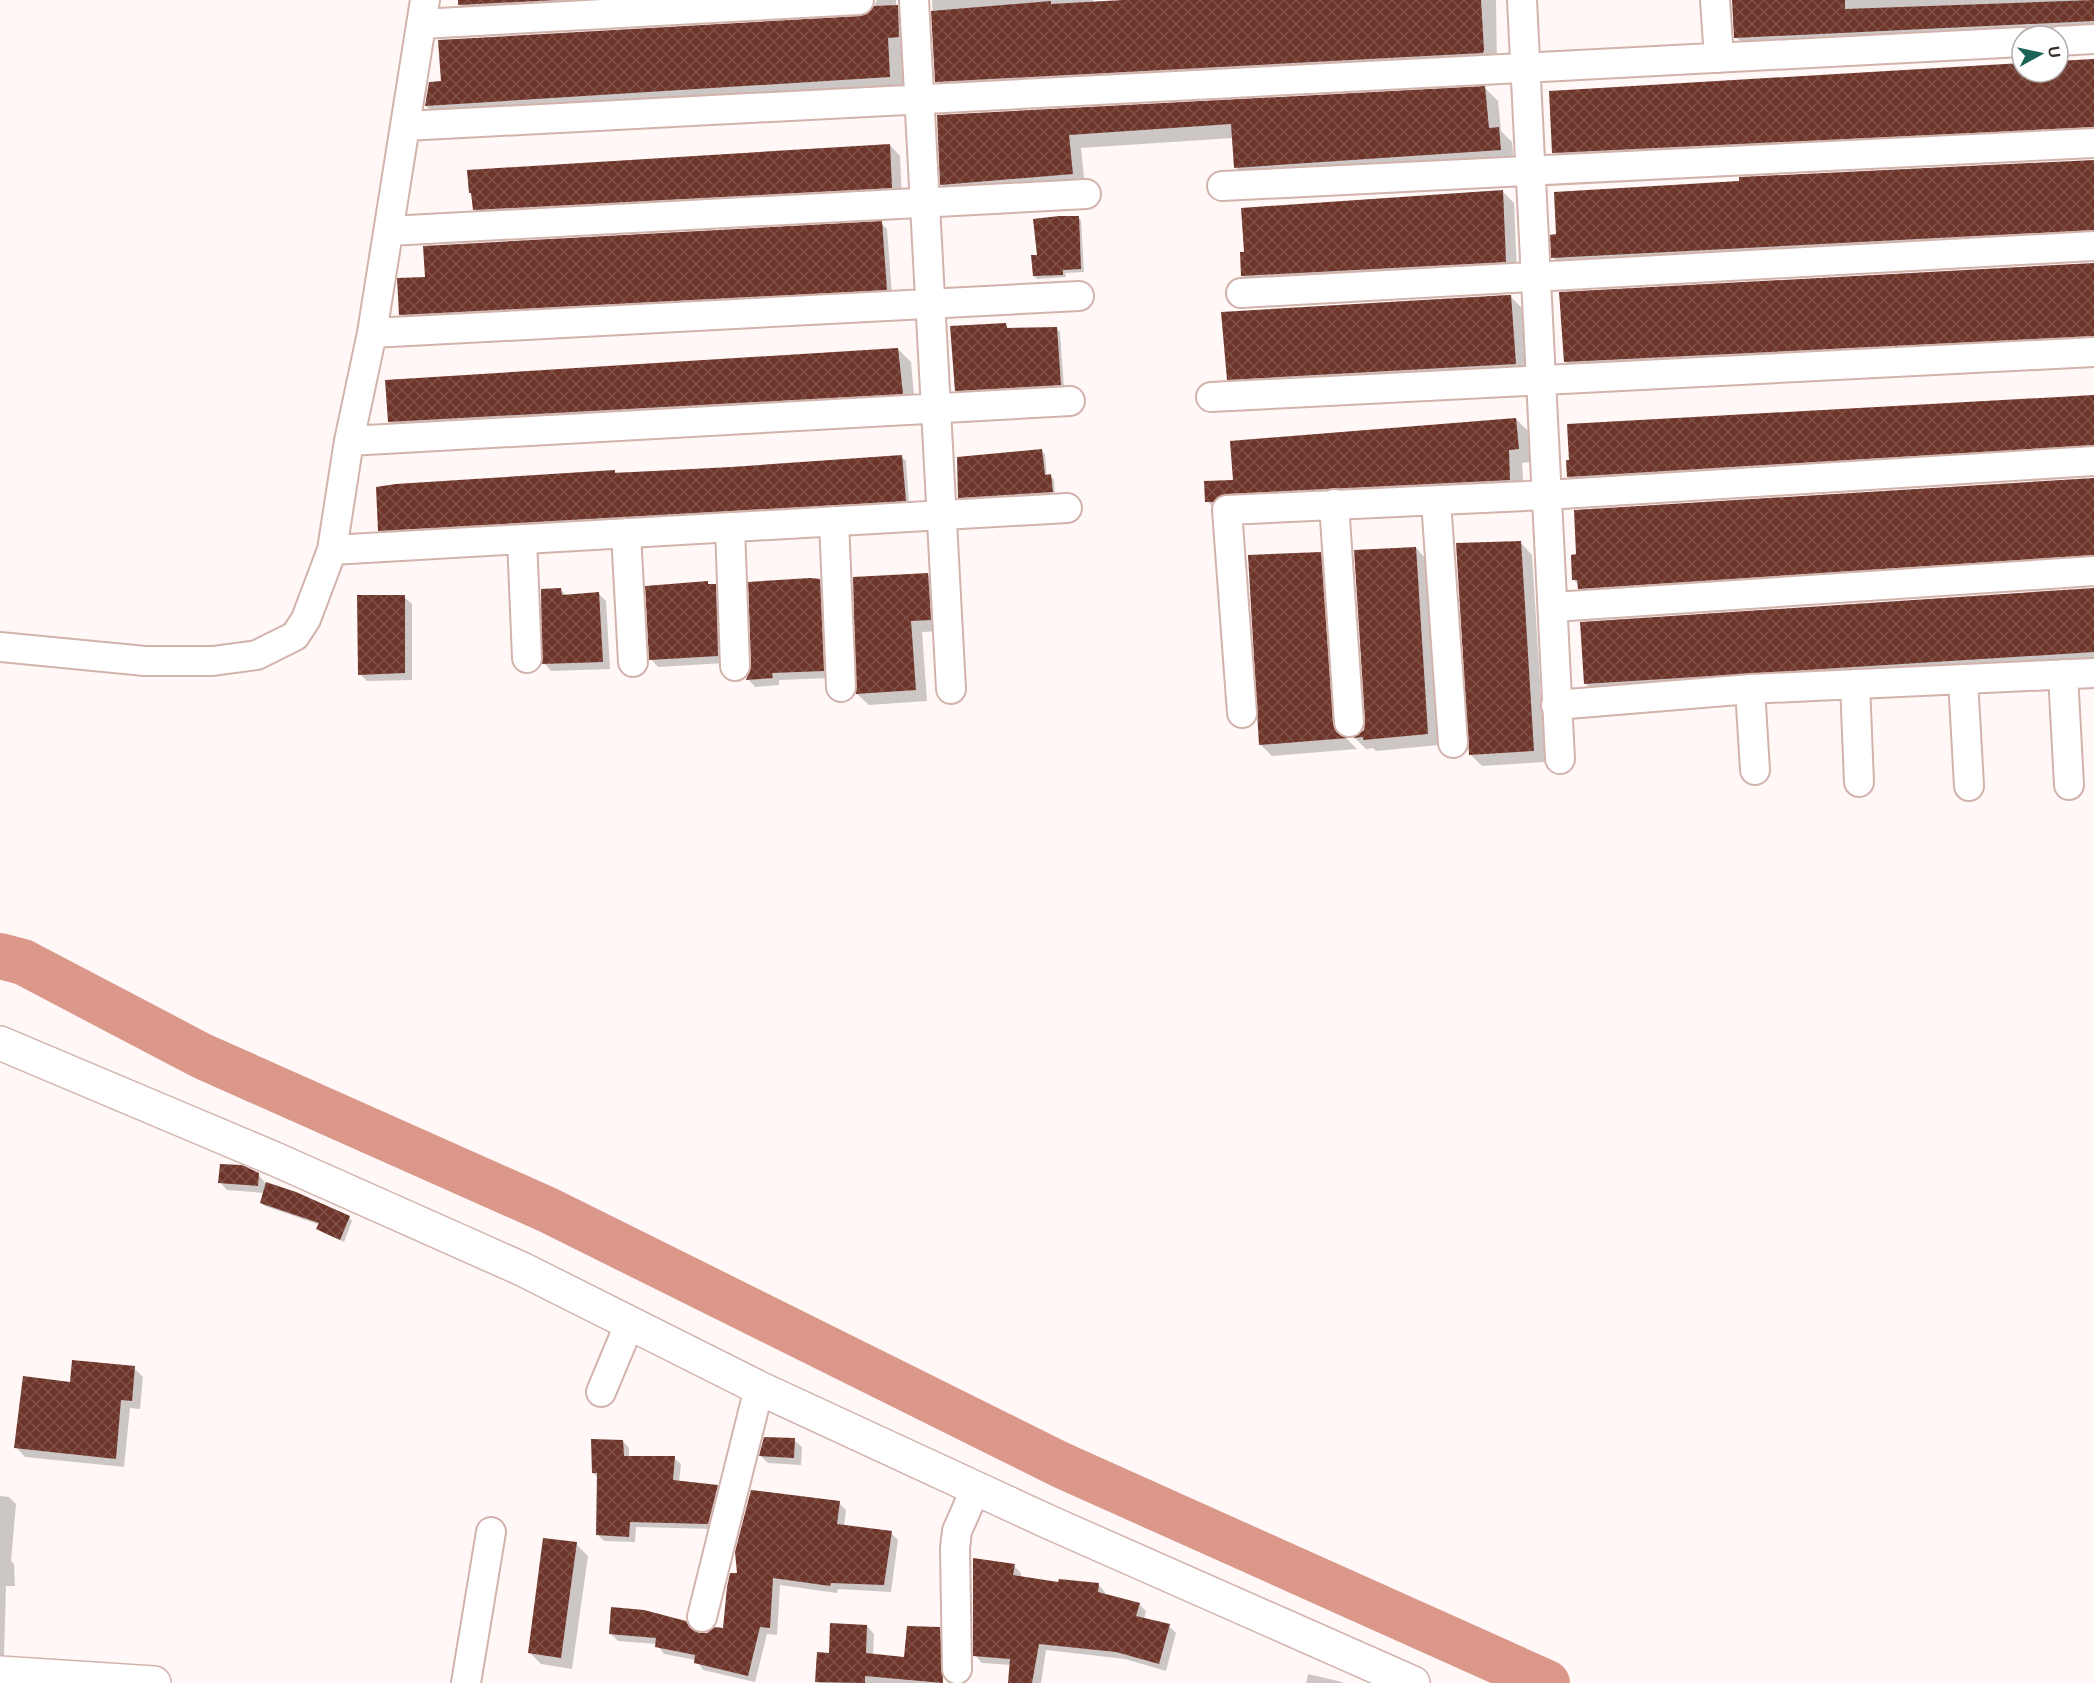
<svg xmlns="http://www.w3.org/2000/svg" width="2094" height="1683" viewBox="0 0 2094 1683" font-family="Helvetica,sans-serif">
  <defs>
    <pattern id="building-cross-hatch" width="8" height="8" patternUnits="userSpaceOnUse" patternTransform="scale(1.5)"><rect width="8" height="8" fill="#6e352a"/><path d="M0 0l8 8M0 8l8-8" fill="none" stroke="#7f5148"/></pattern>
  </defs>
  <rect width="100%" height="100%" fill="#fff8f7"/>
  <path fill="#0003" d="M459,0H847L475,20L460,5Z
    M877,0H896V6L913,22L905,92L442,121L426,106L860,18L870,15Z
    M932,0H1093V3L1148,0H1496L1497,68L951,96L936,81Z
    M1733,0H2094V36H2022L1750,52L1736,37Z
    M2094,61V142L1569,168L1553,153L2022,65V72H2058V63Z
    M1485,88L1498,101L1501,131L1512,142L1514,163L1249,180L1235,167L1233,138L1081,148L1085,187L955,198L942,185L939,116Z
    M890,145L900,156L902,198L485,220L474,209Z
    M2094,163V245L1569,273L1553,257Z
    M1502,191L1514,203L1517,273L1254,287L1243,276Z
    M1078,217L1081,221L1084,272L1065,273L1066,277L1037,279L1034,276L1038,257Z
    M881,223L887,229L892,295L407,320L401,314L427,278Z
    M2094,264V352L1581,377L1566,362Z
    M1511,297L1525,311L1529,378L1242,393L1228,379Z
    M1005,324L1009,330L1056,329L1060,332L1064,388L960,394L957,390Z
    M898,349L911,362L915,406L403,435L390,422Z
    M2094,397V460L1584,492L1568,477Z
    M1516,419L1530,433L1532,462L1522,463L1524,494L1221,515L1207,501L1235,481Z
    M1041,451L1045,454L1047,476L1054,479L1055,495L963,500L959,497Z
    M902,457L906,461L909,504L384,534L380,530L559,474L731,469Z
    M2094,479V568L1595,604L1574,580Z
    M1521,543L1532,555L1545,762L1482,766L1470,754Z
    M1416,548L1427,560L1439,745L1376,751L1373,748L1366,749L1355,738L1365,731Z
    M1320,554L1332,566L1344,736L1357,749L1272,756L1260,744Z
    M928,575L939,586L942,631L922,632L927,701L869,705L857,694Z
    M819,580L827,588L831,678L779,680V685L755,687L748,679Z
    M715,585L722,593L725,663L658,667L651,659Z
    M561,590L567,596L599,594L606,601L610,669L551,671L544,663Z
    M2094,592V668L1601,699L1585,683Z
    M404,597L412,604V680L367,681L360,674Z
    M258,1174L266,1184L349,1217L352,1221L344,1242L322,1232L318,1229L320,1225L265,1206L261,1203L265,1193L227,1190L220,1182Z
    M134,1368L143,1377L140,1409L130,1408L124,1467L25,1457L16,1447L72,1384Z
    M794,1440L802,1447L801,1465L768,1463L761,1456Z
    M623,1441L629,1448V1458H674L681,1464L679,1482L717,1487L723,1493L714,1529L636,1527L635,1542L604,1541L597,1534L599,1478L593,1473Z
    M0,1496L9,1497L16,1504L11,1561L14,1564L15,1586H6L4,1655H0Z
    M839,1503L846,1510L844,1527L891,1533L898,1540L891,1592L838,1589L837,1593L780,1585L777,1635L767,1634L755,1682L703,1670L696,1660L664,1654L657,1644L618,1641L611,1634L685,1622L698,1635L725,1630L738,1575Z
    M576,1544L588,1556L572,1669L541,1664L529,1652Z
    M1014,1566L1021,1573V1578L1060,1584H1098L1105,1592V1595L1139,1604L1146,1611L1144,1619L1169,1626L1176,1633L1166,1671L1125,1659L1046,1650L1041,1683H1009L1011,1665L982,1663L975,1655Z
    M867,1626L874,1634L873,1655L905,1659L939,1628L947,1636L948,1678L943,1677L942,1683H818L830,1655Z
    M1308,1674L1342,1682L1344,1683H1306Z"/>
  <g fill="none" stroke-linecap="round" stroke-linejoin="round">
    <path stroke="#db988a" stroke-width="46" d="M0,956L23,962L202,1056L548,1210L1061,1465L1547,1683"/>
  </g>
  <path fill="url(#building-cross-hatch)" d="M458,0H557L458,5Z
    M1123,0H1481L1484,50L1483,53L935,82L931,11L1051,1V4Z
    M1732,0H1845V9L2094,0V21L1734,38Z
    M898,5L899,37L888,38L890,77L425,106L429,82L441,81L438,40L860,16L868,13L874,6Z
    M2094,59V127L1552,153L1549,91L2022,63V72H2058V61Z
    M1485,86L1489,128L1499,127L1501,150L1234,168L1231,124L1069,135L1073,174L940,185L937,115Z
    M890,144L892,188L473,210L471,193H469L467,170Z
    M2094,160V230L1551,258L1550,235L1556,234L1554,192L1739,181V177Z
    M1503,190L1506,262L1241,276L1240,252H1244L1241,208Z
    M1059,216H1079L1081,269L1063,270V275L1033,276L1031,255H1037L1033,219Z
    M882,221L887,290L399,315L397,278L425,277L423,246Z
    M2094,263V336L1564,362L1559,292Z
    M1508,295H1511L1516,364L1227,380L1221,312Z
    M1006,323L1007,328L1057,327L1061,385L955,391L950,326Z
    M898,348L903,394L388,422L385,380Z
    M2094,395V445L1567,477L1566,460H1569L1567,424Z
    M1516,418L1519,449L1509,450L1510,480L1226,494L1213,502H1205L1204,481L1233,480L1230,441Z
    M1042,449L1045,475L1051,474L1053,492L958,498L957,457Z
    M902,455L906,501L378,531L376,487L396,484L615,470V473L731,467Z
    M2094,478V555L1578,589L1577,580H1572L1571,555L1576,554L1574,510Z
    M1521,541L1534,751L1469,755L1456,543Z
    M1416,547L1428,734L1363,740V737L1353,738L1364,730L1365,721L1354,550Z
    M1321,552L1333,723L1336,732L1348,738L1259,745L1248,555Z
    M928,573L931,620L911,621L916,690L856,694L853,577Z
    M810,578L820,579L824,671L772,673L773,678L746,680L751,665L748,582Z
    M708,581V584H716L718,656L649,660L645,586Z
    M561,588L562,595L599,592L603,662L542,664L541,589Z
    M2094,588V652L1584,684L1580,622Z
    M357,595H405V673L358,675Z
    M220,1164L242,1165L259,1173L258,1186L218,1183Z
    M266,1182L296,1192L350,1216L340,1240L316,1229L319,1223L260,1203Z
    M72,1360L135,1366L132,1401L121,1400L116,1459L14,1448L23,1376L70,1382Z
    M764,1437L795,1438L794,1458L759,1456Z
    M591,1439L623,1440L624,1456H675L673,1480L718,1485L708,1524L630,1522L629,1537L596,1535L597,1473H592Z
    M751,1490L840,1501L837,1524L892,1531L884,1585L831,1583L830,1586L773,1578L770,1628L760,1627L748,1676L694,1663L695,1655L655,1647L656,1638L609,1634L611,1607L644,1610L686,1621L690,1628L699,1633H707L715,1627L723,1628L727,1587L730,1573H737L735,1552Z
    M543,1538L577,1542L561,1658L528,1653Z
    M973,1558L1015,1564L1013,1575L1058,1582L1059,1579L1099,1583L1098,1592L1140,1603L1136,1616L1170,1624L1159,1664L1116,1652L1039,1644L1032,1683H1008L1010,1659L973,1656Z
    M830,1623L867,1625L866,1653L904,1657L907,1626L940,1627L943,1683L865,1676V1683L815,1682L817,1652L829,1653Z"/>
  <g fill="none" stroke-linecap="round" stroke-linejoin="round">
    <g stroke="#d2b3ac" stroke-width="32">
      <path id="street" d="M914,0L951,689
        M1522,0L1560,759
        M1715,0L1719,58
        M421,24L859,0
        M2058,41L2094,39
        M405,126L2022,42
        M1222,186L2094,143
        M389,231L1086,194
        M1241,293L2094,246
        M372,333L1079,296
        M1211,397L2094,352
        M349,441L1070,401
        M1436,501L1453,743
        M1334,504L1349,722
        M834,521L841,687
        M730,527L735,666
        M626,533L633,662
        M522,539L527,658
        M332,550L1067,508
        M1554,607L2094,571
        M0,647L145,661H213L257,655L295,636L306,619L332,550L349,441L372,333L425,0
        M2063,674L2069,785
        M1963,679L1969,786
        M1855,684L1859,782
        M1750,689L1755,770
        M1556,705L1750,689L2094,673
        M1242,713L1227,510L1546,495L2094,461
        M601,1392L629,1325
        M702,1617L759,1388
        M957,1669L955,1548L957,1531L976,1488
        M466,1683L491,1532"/>
    </g>
    <g stroke="#d2b3ac" stroke-width="36">
      <path id="secondary" d="M0,1043L275,1159L522,1269L759,1388L1051,1523L1413,1683
        M0,1673L154,1683"/>
    </g>
    <use href="#street" stroke="#fff" stroke-width="28"/>
    <use href="#secondary" stroke="#fff" stroke-width="33"/>
  </g>
  <g transform="translate(2040 54) rotate(82)"><circle r="28" fill="#ffffff" stroke="#b1acab" stroke-width="1.5"/>
  <path d="M0-4.5L10 22L0 15L-10 22Z" fill="#196359"/>
  <text y="-9" font-size="16" font-weight="bold" text-anchor="middle" fill="#3c2f2d">U</text>
  </g>
</svg>
